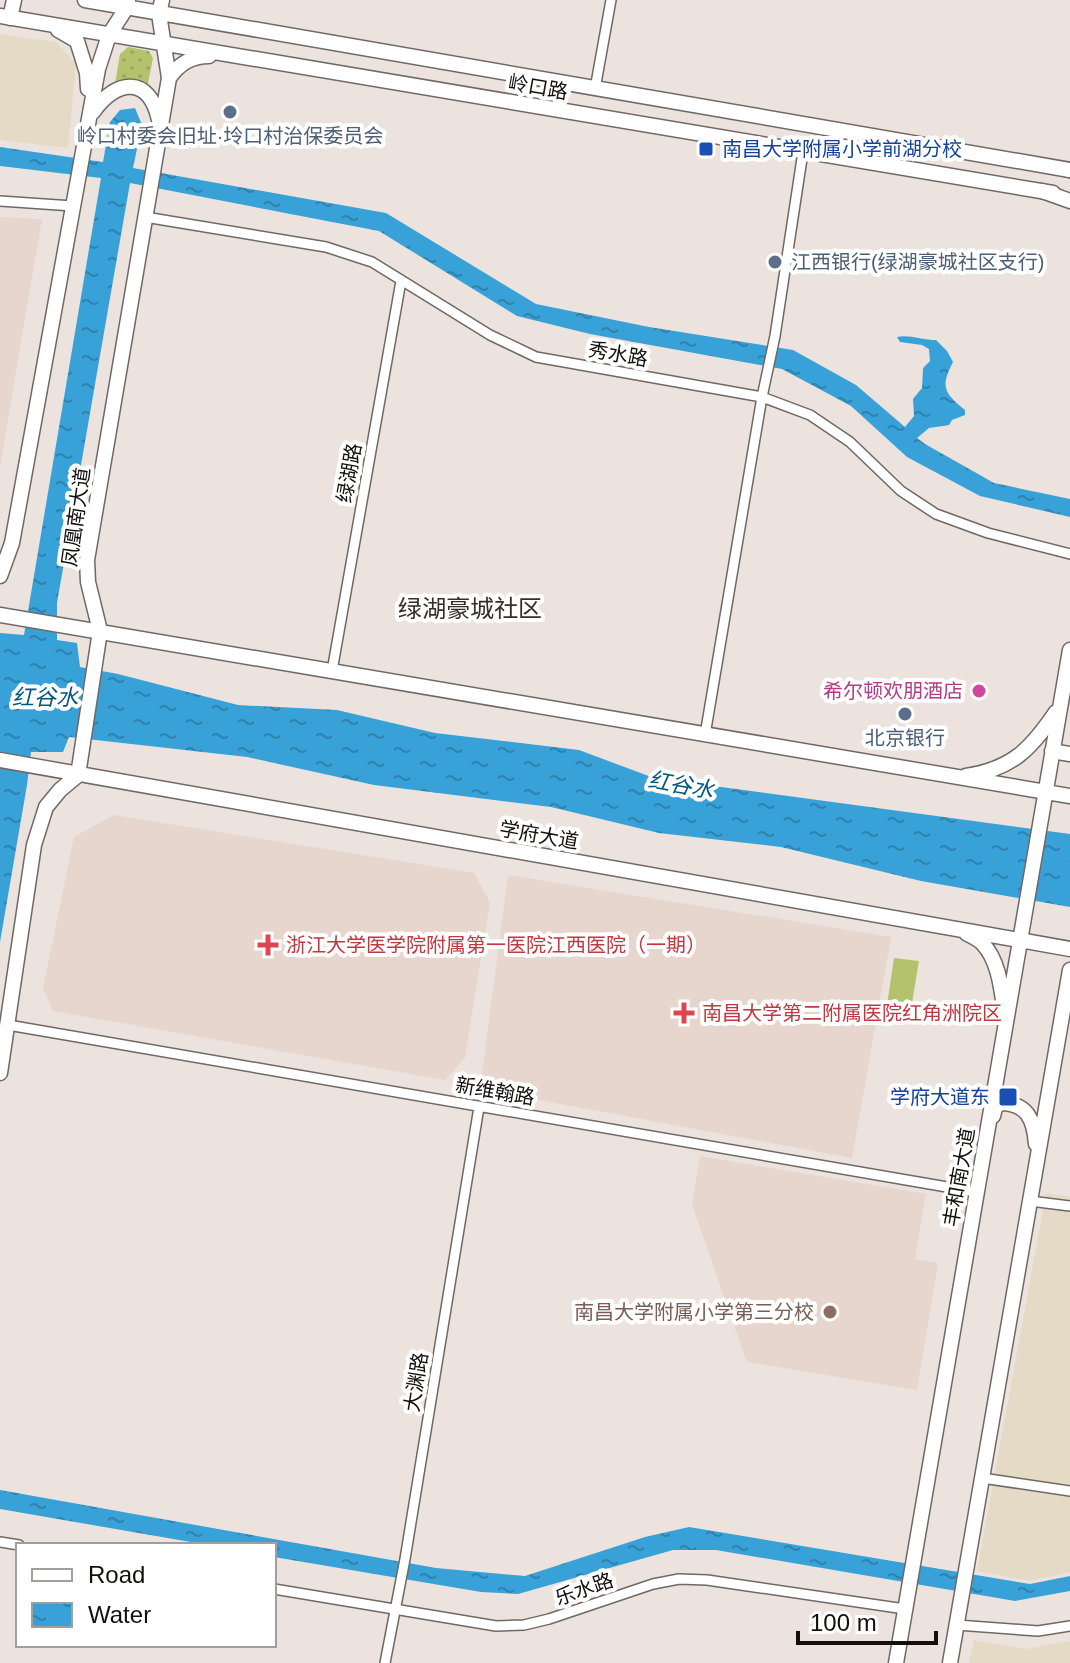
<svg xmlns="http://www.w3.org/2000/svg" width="1070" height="1663" viewBox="0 0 1070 1663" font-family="Arial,'Noto Sans SC',sans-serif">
  <defs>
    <pattern id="park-dots" width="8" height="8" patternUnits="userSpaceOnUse" patternTransform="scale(2)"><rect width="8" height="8" fill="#b5c26d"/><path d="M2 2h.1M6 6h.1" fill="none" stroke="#9ba65d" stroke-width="1.8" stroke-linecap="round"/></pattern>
    <pattern id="water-ripples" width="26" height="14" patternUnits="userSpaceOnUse" patternTransform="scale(2)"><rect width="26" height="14" fill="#38a1d8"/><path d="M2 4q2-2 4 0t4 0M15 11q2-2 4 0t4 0" fill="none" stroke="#2e82ae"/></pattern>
  </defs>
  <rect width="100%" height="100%" fill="#ece3de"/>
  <path fill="#e4dac5" d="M0,34L56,42L76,64L68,148L0,140Z
    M1046,1193L1070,1197V1572L1030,1581L977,1571Z
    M974,1640L1025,1649L1070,1641V1663H969Z"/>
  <path fill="#e7d6cd" d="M4,217L42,219L0,466V218Z
    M114,815L474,873L490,902L465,1058L445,1080L53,1011L43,988L74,837Z
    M508,875L891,937L852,1158L480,1089Z
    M700,1156L926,1194L915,1259L938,1263L917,1390L747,1362L692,1205Z"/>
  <path fill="#b5c26d" d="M894,958L919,961L911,1009L887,1005Z"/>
  <path fill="url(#park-dots)" d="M128,47L149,51L153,58L147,88L115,84L120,54Z"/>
  <path fill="url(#water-ripples)" d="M135,108L142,125L133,168L386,213L536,304L649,327L793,350L856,385L905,427L914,416L913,399L922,388L923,368L930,361L929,349L922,345L900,342L897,337C907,334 924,340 936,340L947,351L953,362C940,387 944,393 965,410V415L952,420L949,425L929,428L917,438L925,444L994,483L1070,499V517L980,496L907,457L851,406L782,369L590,334L517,316L379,231L130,183L57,603V640L77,643L80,667L118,674L238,705L337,710L435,733L579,750L654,778L1070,834V907L921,881L781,847L659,833L551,807L374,785L247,757L69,737L63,752H31L27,785L0,942V633L24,635L101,178L0,166V147L103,162L110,122L120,110Z
    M0,1490L436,1568L525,1576L645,1537L689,1527L1030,1584L1070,1576V1591L1015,1601L716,1550H673L518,1594L481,1592L274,1557V1545H208L0,1509Z"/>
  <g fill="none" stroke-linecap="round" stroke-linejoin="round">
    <g stroke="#706864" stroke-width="12">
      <path id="street" d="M595,89L611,0
        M0,201L73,206
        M145,217L326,247L372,262L490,335L536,357L762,397L810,415L850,442L901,491L936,514L988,533L1070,554
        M332,671L401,281
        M705,735L762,397L775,336L803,152
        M8,1025L976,1192
        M1030,1201L1070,1206
        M982,1478L1070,1491
        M0,1542L19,1545
        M274,1589L496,1626L524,1625L549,1619L653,1584L679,1579L707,1580L905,1609
        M957,1625L1038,1631L1070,1626
        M385,1663L405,1559L479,1107"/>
    </g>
    <g stroke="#706864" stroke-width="17">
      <path id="secondary" d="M85,0L1070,170
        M0,16L1053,193
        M10,18L14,0
        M58,30L77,41L87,73L88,89
        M169,78C179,64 191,56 209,56
        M93,112C116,79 149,75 159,120
        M0,576L12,543L98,69L109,35L127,7L128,1
        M0,1073L34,845L46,807L60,790L78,775L100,631L88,582L87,560L169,78L159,14L162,0"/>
    </g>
    <g stroke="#706864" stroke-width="17">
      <path id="primary" d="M1069,170H1070
        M1042,191L1070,201
        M0,615L1070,796
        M1052,751L1070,754
        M0,760L1070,949
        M966,776C1012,769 1031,749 1056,712
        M966,933C971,936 979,939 983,944C998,960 1001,986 1004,1007
        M993,1116L995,1108L1000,1103C1027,1103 1034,1119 1036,1144
        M896,1663L1070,650
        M950,1663L1070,970"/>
    </g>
    <use href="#street" stroke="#fff" stroke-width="9"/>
    <use href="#secondary" stroke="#fff" stroke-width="14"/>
    <use href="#primary" stroke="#fff" stroke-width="14"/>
  </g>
  <g fill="#5c6f8a" stroke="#fff" stroke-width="3">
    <circle cx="230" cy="112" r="8"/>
    <circle cx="775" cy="262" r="8"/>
    <circle cx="905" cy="714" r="8"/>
  </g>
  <g fill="#1a4fb4" stroke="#fff" stroke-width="3">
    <rect x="698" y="141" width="16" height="16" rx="4"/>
    <rect x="998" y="1087" width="20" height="20" rx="4"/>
  </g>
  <circle fill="#d1479c" stroke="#fff" stroke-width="3" cx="979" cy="691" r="8"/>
  <g fill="#e0444e" stroke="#fff" stroke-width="3">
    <path d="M264 933h8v8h8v8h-8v8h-8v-8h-8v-8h8z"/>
    <path d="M680 1001h8v8h8v8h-8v8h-8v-8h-8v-8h8z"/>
  </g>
  <circle fill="#8d6e63" stroke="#fff" stroke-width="3" cx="830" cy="1312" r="8"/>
  <g text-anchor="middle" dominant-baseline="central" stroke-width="8" stroke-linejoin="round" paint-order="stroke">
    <g font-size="20" fill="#120f0d" stroke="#fff">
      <text transform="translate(538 87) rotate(10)">岭口路</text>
      <text transform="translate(618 354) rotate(10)">秀水路</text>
      <text transform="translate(349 473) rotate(-80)">绿湖路</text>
      <text transform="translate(76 517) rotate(-82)">凤凰南大道</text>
      <text transform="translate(539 835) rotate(10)">学府大道</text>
      <text transform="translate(495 1091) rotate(10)">新维翰路</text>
      <text transform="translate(959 1177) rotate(-80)">丰和南大道</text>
      <text transform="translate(416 1382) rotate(-81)">大渊路</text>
      <text transform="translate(584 1589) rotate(-19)">乐水路</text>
    </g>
    <g font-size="20" fill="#4e5e75" stroke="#fff">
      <text x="230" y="136">岭口村委会旧址·坽口村治保委员会</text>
      <text x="791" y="262" text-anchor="start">江西银行(绿湖豪城社区支行)</text>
      <text x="905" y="738">北京银行</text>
    </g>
    <g font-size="20" fill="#164399" stroke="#fff" text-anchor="start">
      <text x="722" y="149">南昌大学附属小学前湖分校</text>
      <text x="990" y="1097" text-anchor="end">学府大道东</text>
    </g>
    <g font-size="20" fill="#b23c85" stroke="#fff" text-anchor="end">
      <text x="963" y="691">希尔顿欢朋酒店</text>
    </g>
    <g font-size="20" fill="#be3a42" stroke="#fff" text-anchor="start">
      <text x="286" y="945">浙江大学医学院附属第一医院江西医院（一期）</text>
      <text x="702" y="1013">南昌大学第二附属医院红角洲院区</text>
    </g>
    <g font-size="20" fill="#785e54" stroke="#fff" text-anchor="end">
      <text x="814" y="1312">南昌大学附属小学第三分校</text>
    </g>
    <g font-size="22" font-style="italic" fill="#02577c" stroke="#fff">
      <text x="45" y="697">红谷水</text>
      <text transform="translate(681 785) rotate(10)">红谷水</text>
    </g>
    <g font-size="24" fill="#352e2a" stroke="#fff">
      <text x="470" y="608">绿湖豪城社区</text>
    </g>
  </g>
  <rect x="16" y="1543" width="260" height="104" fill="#ffffff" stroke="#a09f9e" stroke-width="2"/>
  <rect x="32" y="1569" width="40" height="12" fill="#ffffff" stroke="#a09f9e" stroke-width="2"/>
  <text x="88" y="1583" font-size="24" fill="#120f0d">Road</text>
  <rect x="32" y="1603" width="40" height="24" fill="url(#water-ripples)" stroke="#a09f9e" stroke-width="2"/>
  <text x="88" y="1623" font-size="24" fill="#120f0d">Water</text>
  <path d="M798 1631v12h138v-12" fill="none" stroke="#120f0d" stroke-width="4"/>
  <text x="810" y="1631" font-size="24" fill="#120f0d" stroke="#ffffff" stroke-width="6" paint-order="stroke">100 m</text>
</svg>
